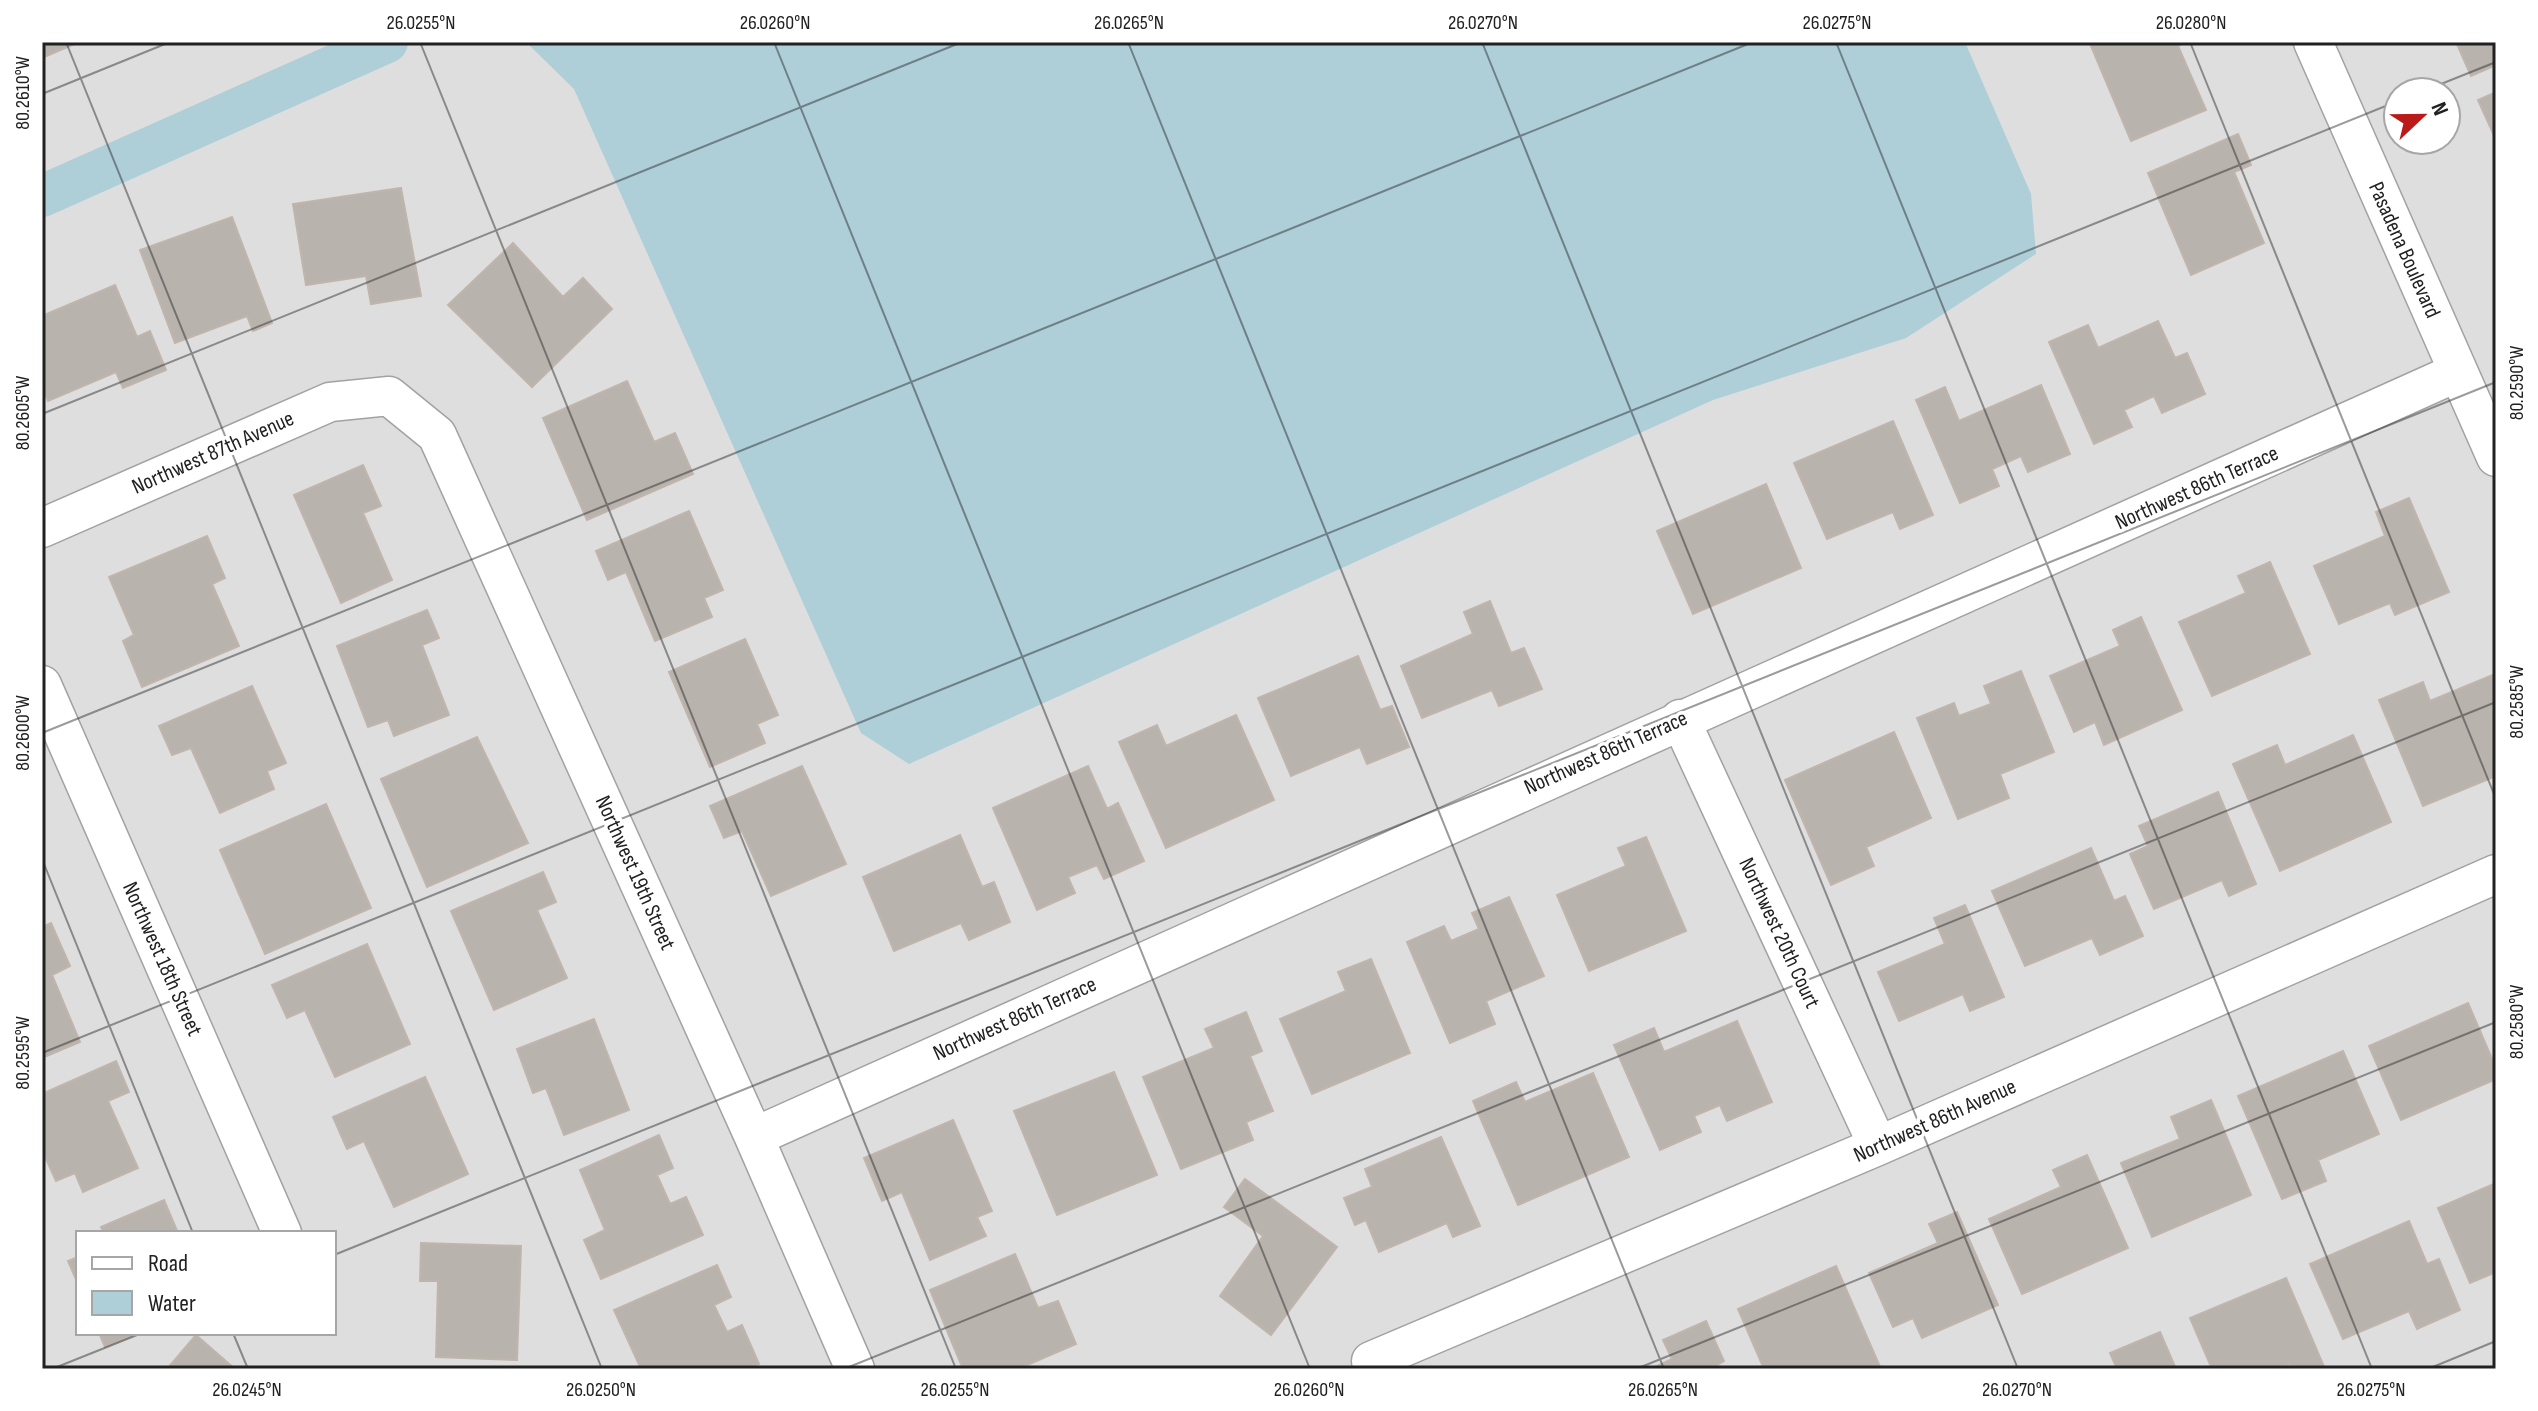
<svg xmlns="http://www.w3.org/2000/svg" width="2538" height="1411" viewBox="0 0 2538 1411" font-family="'Sofia Sans Condensed',sans-serif">
  <rect width="100%" height="100%" fill="#f0ede8"/>
  <path fill="#dfdede" fill-rule="evenodd" d="M42,42H2496V1369H42ZM2398,92H2446V140H2398ZM78,1233H334V1333H78Z"/>
  <path fill="#aeced8" d="M526,42H1965L2031,194L2036,254L1906,338L1713,400L909,764L861,733L574,89Z"/>
  <g fill="none" stroke-linecap="round" stroke-linejoin="round">
    <path stroke="#aeced8" stroke-width="42" d="M42,196L387,42"/>
  </g>
  <path fill="#b9b3ae" stroke="#c0b5ac" stroke-width="2" d="M42,42H79L42,58Z
    M2101,42H2186L2178,46L2206,110L2131,141L2091,46Z
    M2456,42H2496V65L2471,76Z
    M2496,92V140L2478,100Z
    M2238,134L2251,165L2234,172L2264,243L2191,275L2148,173Z
    M401,188L421,296L371,304L366,276L306,285L293,204Z
    M232,217L272,323L253,331L247,316L175,343L140,250Z
    M513,243L563,297L583,278L612,309L532,387L448,305Z
    M115,285L137,337L150,331L166,370L123,388L116,372L48,401L42,387V316Z
    M2158,321L2175,358L2187,353L2205,394L2162,413L2154,396L2124,410L2132,427L2094,444L2049,342L2088,325L2098,348Z
    M627,381L654,442L675,433L693,474L587,520L543,418Z
    M2041,385L2070,454L2028,472L2021,456L1992,469L1999,486L1960,503L1916,400L1945,387L1959,421Z
    M1893,421L1933,515L1900,529L1893,512L1827,539L1794,463Z
    M363,465L381,506L363,513L392,580L341,603L294,495Z
    M1766,484L1801,568L1693,614L1657,531Z
    M2409,498L2449,592L2395,615L2390,603L2339,624L2314,566L2385,536L2376,512Z
    M689,511L723,590L704,598L712,617L655,641L626,572L608,580L596,551Z
    M207,536L225,578L212,584L239,646L142,687L123,641L134,635L109,577Z
    M2270,562L2310,654L2212,696L2179,622L2246,593L2238,576Z
    M1490,601L1511,653L1524,648L1542,689L1499,706L1492,690L1422,718L1401,666L1473,634L1464,612Z
    M427,610L439,638L422,645L449,715L394,736L388,720L368,727L337,646Z
    M2141,617L2182,710L2104,745L2095,722L2074,732L2050,676L2120,646L2113,630Z
    M745,639L778,715L757,724L765,743L710,767L669,672Z
    M1358,656L1380,710L1392,706L1409,747L1367,764L1360,747L1291,776L1258,698Z
    M2021,671L2054,752L2000,774L2009,798L1958,819L1917,718L1954,703L1959,716L1991,704L1984,686Z
    M2495,674L2496,776L2423,806L2379,700L2423,682L2430,701Z
    M252,686L286,763L267,771L274,789L220,813L191,748L172,755L159,726Z
    M1236,715L1274,800L1166,848L1119,742L1157,725L1166,746Z
    M1894,732L1931,818L1866,847L1874,866L1831,885L1785,780Z
    M2353,735L2391,822L2280,871L2233,764L2277,745L2285,765Z
    M477,737L528,843L427,887L381,779Z
    M802,766L846,864L771,896L742,831L724,838L710,806Z
    M1088,766L1107,809L1118,803L1144,861L1104,879L1097,865L1068,877L1075,893L1037,910L993,808Z
    M2218,792L2256,884L2229,896L2222,880L2154,909L2130,854L2148,846L2139,826Z
    M326,804L371,908L265,954L220,850Z
    M960,835L982,887L994,882L1010,922L969,940L961,923L894,951L863,877Z
    M1646,837L1686,931L1589,971L1557,895L1626,866L1618,848Z
    M2091,848L2114,901L2125,896L2143,936L2100,955L2092,938L2025,966L1992,891Z
    M543,872L556,902L537,910L567,978L494,1010L451,911Z
    M1509,897L1544,976L1486,1001L1495,1024L1450,1043L1407,942L1444,926L1451,941L1479,929L1472,913Z
    M1965,905L2004,997L1970,1011L1963,994L1899,1021L1878,972L1945,944L1934,918Z
    M51,923L70,966L52,975L80,1042L42,1058V927Z
    M367,944L410,1044L335,1077L305,1010L287,1018L272,985Z
    M1371,959L1410,1053L1312,1094L1280,1019L1346,991L1338,972Z
    M2468,1003L2496,1068V1079L2401,1120L2369,1046Z
    M1246,1012L1262,1051L1250,1056L1273,1111L1246,1122L1253,1140L1181,1169L1143,1077L1214,1048L1205,1029Z
    M594,1019L629,1110L564,1135L546,1088L533,1093L517,1049Z
    M1737,1021L1772,1102L1727,1121L1720,1105L1694,1116L1701,1132L1660,1150L1614,1045L1654,1028L1664,1052Z
    M2343,1051L2379,1134L2318,1160L2326,1181L2282,1199L2238,1096Z
    M116,1061L129,1092L108,1101L138,1168L83,1192L75,1173L56,1181L42,1150V1094Z
    M1114,1072L1157,1175L1057,1215L1014,1111Z
    M1593,1073L1629,1157L1518,1205L1473,1101L1516,1082L1525,1102Z
    M425,1077L468,1174L394,1207L364,1141L347,1149L333,1117Z
    M2211,1100L2251,1195L2152,1237L2121,1163L2180,1139L2171,1117Z
    M953,1120L992,1211L977,1217L986,1236L930,1260L902,1192L882,1201L864,1158Z
    M659,1135L673,1168L657,1175L670,1204L686,1197L703,1235L601,1279L584,1240L605,1230L580,1170Z
    M1441,1137L1480,1226L1453,1237L1447,1223L1379,1252L1366,1220L1355,1225L1344,1198L1372,1187L1365,1169Z
    M2087,1155L2128,1248L2022,1294L1989,1219L2061,1187L2053,1170Z
    M1245,1179L1337,1247L1271,1335L1220,1296L1263,1236L1224,1207Z
    M2496,1183V1272L2470,1283L2438,1208Z
    M164,1200L178,1233H104L101,1227Z
    M1957,1212L1998,1305L1922,1338L1913,1318L1893,1327L1869,1273L1938,1243L1929,1224Z
    M2409,1221L2427,1264L2439,1259L2460,1310L2417,1329L2409,1311L2343,1339L2310,1264Z
    M421,1243L521,1246L517,1360L436,1357L438,1281H420Z
    M1015,1254L1038,1308L1058,1301L1076,1344L1018,1369H963L930,1290Z
    M78,1257V1284L68,1261Z
    M717,1265L731,1297L714,1305L727,1332L742,1325L759,1364L747,1369H641L614,1310Z
    M1836,1266L1881,1369H1764L1738,1309Z
    M2286,1278L2325,1369H2292L2290,1364L2278,1369H2212L2190,1318Z
    M1706,1321L1724,1361L1710,1369H1651L1672,1359L1663,1340Z
    M2160,1332L2176,1369H2117L2110,1353Z
    M99,1333H138L105,1347Z
    M196,1335L235,1369H167Z"/>
  <g fill="none" stroke-linecap="round" stroke-linejoin="round">
    <g stroke="#a2a2a2" stroke-width="41">
      <path id="street" d="M2313,42L2496,457
        M42,528L330,402L389,396L437,435L754,1137L855,1369
        M42,685L282,1233
        M1680,719L1878,1146
        M754,1137L2458,372
        M1371,1361L1878,1146L2496,874"/>
    </g>
    <use href="#street" stroke="#fff" stroke-width="38"/>
  </g>
  <path fill="none" stroke="#212121" stroke-width="2" stroke-opacity="0.45" d="M66,42L602,1369M420,42L956,1369M774,42L1310,1369M1128,42L1664,1369M1482,42L2018,1369M1836,42L2372,1369M2190,42L2496,799M2421,92L2496,62M42,94L170,42M42,414L962,42M42,733L1753,42M42,859L193,1233M42,1053L2398,101M334,1255L2496,382M233,1333L248,1369M52,1369L142,1333M844,1369L2496,702M1636,1369L2496,1022M2428,1369L2496,1341"/>
  <g text-anchor="middle" dominant-baseline="central" stroke-width="7" stroke-linejoin="round" paint-order="stroke">
    <g font-size="22" fill="#212121" stroke="#fff">
      <text transform="translate(2404 250) rotate(66)">Pasadena Boulevard</text>
      <text transform="translate(213 453) rotate(-24)">Northwest 87th Avenue</text>
      <text transform="translate(2197 488) rotate(-24)">Northwest 86th Terrace</text>
      <text transform="translate(1606 753) rotate(-24)">Northwest 86th Terrace</text>
      <text transform="translate(635 873) rotate(66)">Northwest 19th Street</text>
      <text transform="translate(1779 933) rotate(65)">Northwest 20th Court</text>
      <text transform="translate(162 959) rotate(66)">Northwest 18th Street</text>
      <text transform="translate(1015 1019) rotate(-24)">Northwest 86th Terrace</text>
      <text transform="translate(1935 1121) rotate(-24)">Northwest 86th Avenue</text>
    </g>
  </g>
  <rect width="2538" height="1411" fill="none" stroke="#ffffff" stroke-width="88"/>
  <rect x="76" y="1231" width="260" height="104" fill="#ffffff" stroke="#a6a6a6" stroke-width="2"/>
  <rect x="92" y="1257" width="40" height="12" fill="#ffffff" stroke="#a6a6a6" stroke-width="2"/>
  <text x="148" y="1271" font-size="24" fill="#212121">Road</text>
  <rect x="92" y="1291" width="40" height="24" fill="#aeced8" stroke="#a6a6a6" stroke-width="2"/>
  <text x="148" y="1311" font-size="24" fill="#212121">Water</text>
  <g transform="translate(2422 116) rotate(68)"><circle r="38" fill="#ffffff" stroke="#a6a6a6" stroke-width="2"/>
  <path d="M0-6L14 30L0 20L-14 30Z" fill="#ba1a18"/>
  <text y="-12" font-size="22" font-weight="bold" text-anchor="middle" fill="#212121">N</text>
  </g>
  <rect x="44" y="44" width="2450" height="1323" fill="none" stroke="#212121" stroke-width="3"/>
  <g font-size="20" text-anchor="middle" fill="#212121">
    <text x="421" y="29">26.0255°N</text>
    <text x="775" y="29">26.0260°N</text>
    <text x="1129" y="29">26.0265°N</text>
    <text x="1483" y="29">26.0270°N</text>
    <text x="1837" y="29">26.0275°N</text>
    <text x="2191" y="29">26.0280°N</text>
    <text transform="translate(22 93) rotate(-90)" y="7">80.2610°W</text>
    <text transform="translate(2516 383) rotate(-90)" y="7">80.2590°W</text>
    <text transform="translate(22 413) rotate(-90)" y="7">80.2605°W</text>
    <text transform="translate(2516 702) rotate(-90)" y="7">80.2585°W</text>
    <text transform="translate(22 733) rotate(-90)" y="7">80.2600°W</text>
    <text transform="translate(2516 1022) rotate(-90)" y="7">80.2580°W</text>
    <text transform="translate(22 1053) rotate(-90)" y="7">80.2595°W</text>
    <text x="247" y="1396">26.0245°N</text>
    <text x="601" y="1396">26.0250°N</text>
    <text x="955" y="1396">26.0255°N</text>
    <text x="1309" y="1396">26.0260°N</text>
    <text x="1663" y="1396">26.0265°N</text>
    <text x="2017" y="1396">26.0270°N</text>
    <text x="2371" y="1396">26.0275°N</text>
  </g>
</svg>
